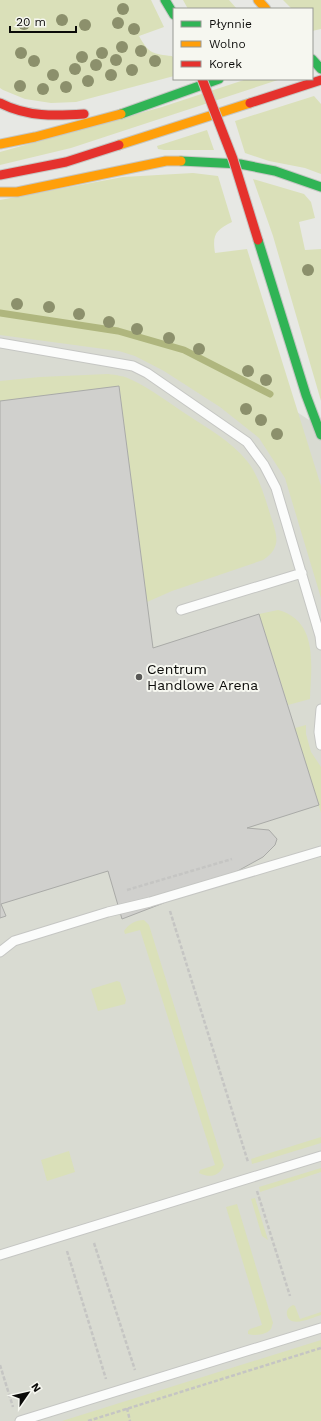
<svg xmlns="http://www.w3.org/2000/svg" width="321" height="1421" viewBox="0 0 321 1421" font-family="'Work Sans',sans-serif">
  <rect width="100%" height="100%" fill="#e7e8e4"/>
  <path fill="#d9dbd2" d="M0,313L270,394L321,428V1421H0Z"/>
  <path fill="#dae0b9" d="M0,0H151L164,27L139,36C149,54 153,54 172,56L174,59V76L76,102L51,103L25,99L3,90L0,88Z
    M183,0H229L237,9H188Z
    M283,0H321V29L312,31V9H292Z
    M247,79H281L71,148L0,165V152L162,107Z
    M314,96L321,104V174L305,168L269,161L245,153L235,121Z
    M207,130L214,150H164L158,149L157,146Z
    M193,173L218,176L232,222C216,230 212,234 215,253L247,249L321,486V598L285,478L259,438L220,407L164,371L135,356L119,351L0,335V200L123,177Z
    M253,179L304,194L311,202L315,218L299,222L305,250L321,249V401L273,236Z
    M108,374C116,375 125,376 132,380C151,389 169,403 186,414C207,428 231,441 247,461C259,476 265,498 271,517C277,536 282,547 263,560L172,591L147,602L119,386L0,401V381L40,377Z
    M278,610C319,621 311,666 310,699L288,705L259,614Z
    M306,725V734L311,752L321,767V813L295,728Z
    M144,920L149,925L223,1163L224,1165C219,1177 209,1178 199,1173L200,1170L215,1165L140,930L125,934L124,931C129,924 135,920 144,920Z
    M117,981L120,982L126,1000L125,1004L98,1011L91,989Z
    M321,1137V1143L252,1164L251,1159Z
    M69,1151L75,1172L47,1181L41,1160Z
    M321,1168V1172L260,1192L259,1187Z
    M255,1198L268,1240L262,1236L251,1199Z
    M237,1204L273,1323C272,1325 272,1327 271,1329C266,1335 255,1336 248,1334V1331L250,1329L262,1325L226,1207Z
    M293,1305L295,1306L300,1319L321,1312V1315C313,1317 290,1329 287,1315C286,1310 289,1307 293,1305Z
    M321,1340V1421H62Z"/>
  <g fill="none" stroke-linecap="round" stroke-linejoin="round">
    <path stroke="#afb67e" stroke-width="7" d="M0,313L118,331L184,350L270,394"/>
  </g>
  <path fill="#d0d0cd" stroke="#a9aaa7" d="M119,386L153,648L259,614L319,805L247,828L269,830L277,839L275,845L263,857L234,873L161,904L122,919L108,871L1,904L6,916L0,918V401Z"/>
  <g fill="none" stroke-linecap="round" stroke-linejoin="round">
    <g stroke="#c5c6c3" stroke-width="11">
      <path id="lane" d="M0,343L133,366L147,373L247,442L264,465L276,488L320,636L321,645
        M181,610L302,573
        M321,709L319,732L321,745
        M0,952L14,941L108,912L150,902L321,851
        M0,1255L321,1156
        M20,1421L321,1328"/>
    </g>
    <g stroke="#c5c6c3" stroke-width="11">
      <path id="fast" d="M165,0L174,15
        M312,59L321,69
        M121,114L219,79
        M181,161L240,164L275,171L321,187
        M258,240L306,395L321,435"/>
    </g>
    <g stroke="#c5c6c3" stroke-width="11">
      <path id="slow" d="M258,0L266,9
        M0,144L35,137L121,114
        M119,145L250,103
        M0,192H17L166,161H181"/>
    </g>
    <g stroke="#c5c6c3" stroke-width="11">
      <path id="jam" d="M0,103C27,117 55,116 84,114
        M250,103L321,80
        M0,175L66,162L119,145"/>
    </g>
    <path stroke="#c5c5c3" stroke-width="2.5" stroke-dasharray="4 2" stroke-linecap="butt" d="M127,890L232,859
      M170,911L248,1162
      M257,1191L290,1296
      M94,1243L135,1370
      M67,1251L106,1379
      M0,1365L13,1407
      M127,1408L130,1421
      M88,1421L321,1348"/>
    <use href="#lane" stroke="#fbfcfb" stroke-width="9"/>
    <use href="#fast" stroke="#30b455" stroke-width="9"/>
    <use href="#slow" stroke="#ff9f0a" stroke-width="9"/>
    <use href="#jam" stroke="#e5322d" stroke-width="9"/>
    <g stroke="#c5c6c3" stroke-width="11" stroke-linecap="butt">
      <path id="jam-bridge" d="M202,79L233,159L258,240"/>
    </g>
    <use href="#jam-bridge" stroke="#e5322d" stroke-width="9"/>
  </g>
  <g fill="#8c906c">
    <circle cx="123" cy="9" r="6"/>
    <circle cx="62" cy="20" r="6"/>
    <circle cx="118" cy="23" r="6"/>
    <circle cx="24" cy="24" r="6"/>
    <circle cx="85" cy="25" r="6"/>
    <circle cx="134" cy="29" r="6"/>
    <circle cx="122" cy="47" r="6"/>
    <circle cx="141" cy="51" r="6"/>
    <circle cx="21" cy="53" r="6"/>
    <circle cx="102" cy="53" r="6"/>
    <circle cx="82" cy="57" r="6"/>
    <circle cx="116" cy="60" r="6"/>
    <circle cx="34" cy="61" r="6"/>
    <circle cx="155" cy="61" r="6"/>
    <circle cx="96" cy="65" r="6"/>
    <circle cx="75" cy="69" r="6"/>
    <circle cx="132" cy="70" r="6"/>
    <circle cx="53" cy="75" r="6"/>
    <circle cx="111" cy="75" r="6"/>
    <circle cx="88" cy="81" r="6"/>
    <circle cx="20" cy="86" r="6"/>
    <circle cx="66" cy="87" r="6"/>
    <circle cx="43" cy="89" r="6"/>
    <circle cx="308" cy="270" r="6"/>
    <circle cx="17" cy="304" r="6"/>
    <circle cx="49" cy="307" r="6"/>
    <circle cx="79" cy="314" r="6"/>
    <circle cx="109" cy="322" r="6"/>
    <circle cx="137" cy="329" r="6"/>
    <circle cx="169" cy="338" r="6"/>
    <circle cx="199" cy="349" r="6"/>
    <circle cx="248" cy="371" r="6"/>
    <circle cx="266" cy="380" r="6"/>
    <circle cx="246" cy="409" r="6"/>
    <circle cx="261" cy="420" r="6"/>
    <circle cx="277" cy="434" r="6"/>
  </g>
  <circle fill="#585856" stroke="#f6f7f0" stroke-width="1.5" cx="139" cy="677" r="4"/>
  <g text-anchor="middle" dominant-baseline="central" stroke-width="4" stroke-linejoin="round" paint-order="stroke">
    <g font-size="14" fill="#0b0b09" stroke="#f6f7f0" text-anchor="start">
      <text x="147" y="669">Centrum<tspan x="147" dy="16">Handlowe Arena</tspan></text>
    </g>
  </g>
  <rect x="173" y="8" width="140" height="72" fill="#f6f7f0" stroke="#989994"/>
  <rect x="181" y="21" width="20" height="6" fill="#30b455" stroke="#989994"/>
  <text x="209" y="28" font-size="12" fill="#0b0b09">Płynnie</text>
  <rect x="181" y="41" width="20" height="6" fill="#ff9f0a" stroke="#989994"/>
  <text x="209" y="48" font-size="12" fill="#0b0b09">Wolno</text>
  <rect x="181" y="61" width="20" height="6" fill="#e5322d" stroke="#989994"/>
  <text x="209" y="68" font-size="12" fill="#0b0b09">Korek</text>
  <g transform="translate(28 1393) rotate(56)" stroke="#f6f7f0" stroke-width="3" paint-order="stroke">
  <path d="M0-3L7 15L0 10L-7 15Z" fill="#0b0b09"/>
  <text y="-6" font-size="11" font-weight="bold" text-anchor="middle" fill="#0b0b09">N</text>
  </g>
  <path d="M10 26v6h66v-6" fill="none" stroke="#0b0b09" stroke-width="2"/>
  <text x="16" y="26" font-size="12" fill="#0b0b09" stroke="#f6f7f0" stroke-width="3" paint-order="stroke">20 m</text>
</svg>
